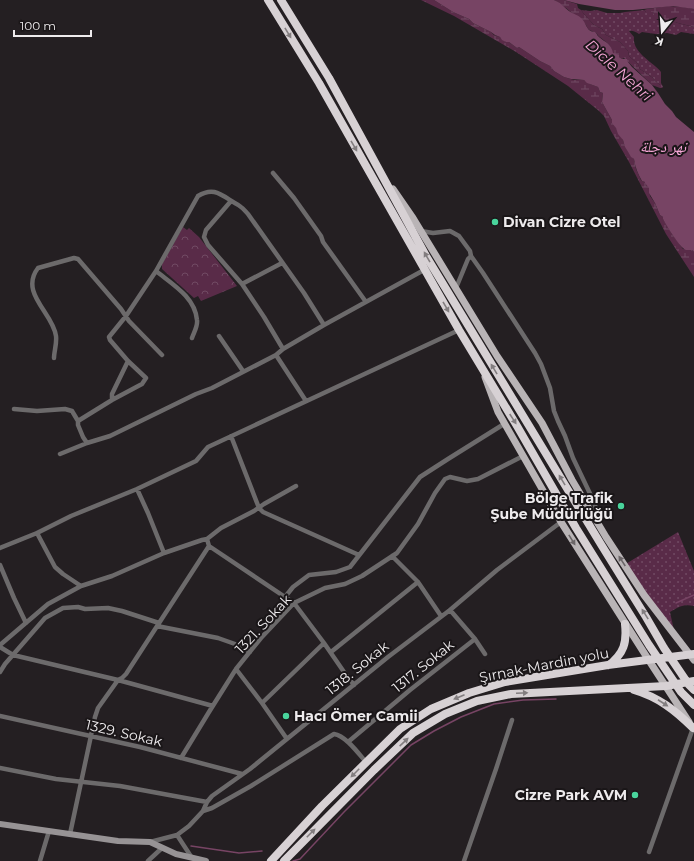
<svg xmlns="http://www.w3.org/2000/svg" width="694" height="861" viewBox="0 0 694 861" font-family="Montserrat,'Noto Naskh Arabic',sans-serif">
  <defs>
    <pattern id="grass-dots" width="8" height="8" patternUnits="userSpaceOnUse"><rect width="8" height="8" fill="#592b48"/><path d="M2 2h.1M6 6h.1" fill="none" stroke="#714a63" stroke-width="1.8" stroke-linecap="round"/></pattern>
    <pattern id="wetland-marsh" width="20" height="14" patternUnits="userSpaceOnUse"><rect width="20" height="14" fill="#592b48"/><path d="M1 5h8M5 5V1M11 12h8M15 12V8" fill="none" stroke="#714a63"/></pattern>
    <pattern id="park-crowns" width="20" height="18" patternUnits="userSpaceOnUse"><rect width="20" height="18" fill="#592b48"/><path d="M2 6a3 3 0 1 1 6 0M12 15a3 3 0 1 1 6 0" fill="none" stroke="#714a63"/></pattern>
  </defs>
  <rect width="100%" height="100%" fill="#241f22"/>
  <path fill="url(#grass-dots)" d="M581,10L590,11L597,10L607,13H620L625,12L644,10L646,12H653L657,20L662,19L694,27V34L681,32L676,35L667,33L656,34L642,32L639,34C636,32 632,30 629,31L634,37C632,53 653,62 661,72V83L663,87L662,88H660V85L655,81L653,78L640,69L638,64L629,56L628,51L620,42L606,35L602,29L594,25L584,14Z
    M678,532L694,571V606C683,604 679,607 670,612L675,635L624,565Z"/>
  <path fill="url(#wetland-marsh)" d="M421,0H434L453,12L469,19L473,23L491,32L494,35L500,37L506,42H509L517,48L519,47L540,61L550,66L554,71L564,77L574,80H584L590,84L598,87L600,92L603,93L602,102L623,140C625,147 629,155 634,159L636,169L641,180L642,181L645,182L649,187L650,196L655,203L660,215L663,217V219L672,234L683,249L692,250L694,252V277L666,234L629,162L611,131L604,116L599,111L568,86L516,52L454,16Z
    M554,0H564L577,4L578,8L581,10L584,14L594,25L602,29L606,35L620,42L628,51L629,56L638,64L640,69L653,78L655,81L660,85V88L652,85L624,58L622,59L612,53C612,45 606,42 601,38C599,37 598,35 596,33C591,30 588,31 586,25L566,8C562,6 559,2 554,0Z
    M669,6L683,7L694,9V27L662,19H654V14L653,12H646L644,10L647,9Z"/>
  <path fill="url(#park-crowns)" d="M183,227L187,230L189,228L199,237L237,286L201,301L198,296L194,298L162,269V264Z"/>
  <path fill="#774464" d="M434,0H554C560,2 564,7 569,11C573,14 579,15 582,19C585,22 586,27 589,30C592,32 592,31 595,32C598,35 596,34 599,37C606,43 611,43 613,53L619,55V57L622,59H627L628,62L632,67L652,85L658,93L665,104L672,111L676,117L694,132V252L692,250C690,250 688,250 686,250C680,248 666,225 663,219V217L660,215L655,203L649,193V188L645,183V182L642,181C638,174 635,167 634,159L631,157L625,147L623,140L618,134L616,128L612,123V120L602,102L603,93L600,92L598,87L587,83L584,80L571,79L564,77L554,71L550,66L540,61L519,47L517,48L509,42H506L502,40L500,37L495,35L491,32L473,23L469,19L453,12Z
    M564,0H694V9L673,6L633,10H615L579,4Z"/>
  <g fill="none" stroke-linecap="round" stroke-linejoin="round">
    <path stroke="#774464" stroke-width="1.5" d="M676,603L694,595
      M191,846L239,853L262,851
      M293,861L300,859L344,812L411,745L434,731L461,717L494,704L523,700L556,699"/>
    <path stroke="#6c6a6b" stroke-width="4.5" d="M273,173L294,198L321,236L323,242L366,302
      M231,201L206,230L204,237L208,245L242,284L264,317L283,349
      M421,231L433,233L450,231L459,236L470,251L471,256L483,273L535,353L541,364L550,388L554,411L558,421L565,436L573,458L594,502L597,512L598,521
      M156,271C172,284 195,297 197,320C198,326 194,332 192,338
      M242,284L282,263
      M456,288L468,259L471,256
      M219,336L243,371
      M276,355L306,401
      M54,358C54,352 57,343 56,336C53,313 19,293 38,268L74,258L78,259L121,309L129,321L162,355
      M112,400V394L128,361
      M14,409L37,411L65,409L72,411L78,421V425L83,437L87,443
      M78,421L112,400L142,384L146,378L128,361L110,340L109,337L126,316L156,271L198,196C211,188 218,192 230,200C234,203 238,204 241,207C244,209 246,212 248,214L304,293L324,325
      M231,436L259,508L263,512L359,555
      M60,454L87,443L110,436L196,394L212,388L276,355L283,349L324,325L424,270
      M137,489L148,513L164,553
      M37,533L55,567L63,574L81,586
      M207,539L209,546L294,603L324,643L344,672L354,685
      M0,548L37,533L71,516L137,489L196,461L208,447L459,330
      M392,556L418,582L441,616
      M0,565L14,598L26,623
      M285,597L293,587L309,575L336,572L350,567L420,477L448,459L504,424
      M450,610L475,639L485,654
      M157,626L218,638L235,644L250,652
      M0,645L48,604L81,586L112,576L164,553L202,540L207,539L221,528L254,511L264,504L296,486
      M0,647L13,655L118,680L213,706
      M331,652L418,582
      M236,669L262,703L287,739
      M0,672L5,664L45,618L63,608L78,607L85,609L108,608L122,611L159,623
      M262,703L324,643
      M0,716L140,747L242,774
      M348,742L410,690L475,639
      M181,758L209,712L236,669L261,638L294,603L325,588L345,584L362,576L397,553L418,524L435,493L445,479L450,477L467,481L478,479L523,456
      M0,768L56,779L120,786L207,802
      M203,811L212,808L251,786L334,734C346,736 358,753 366,762
      M70,834L95,717L98,708L118,680L122,678L126,674L209,546
      M177,835L192,858
      M150,842L177,835L189,826L203,811L207,802L212,796L250,769L388,657L450,610L497,570L561,522
      M649,852L693,728
      M40,861L49,831
      M148,861L162,848
      M464,861L496,769L512,720"/>
    <path stroke="#979395" stroke-width="6" d="M0,824L118,841L150,842L176,854L206,861"/>
    <path stroke="#b9b4b6" stroke-width="7" d="M393,189L413,218L497,356L542,423L572,480L606,537L644,595L694,660
      M485,377L498,412L561,522L648,659L689,722"/>
    <path stroke="#d7d1d4" stroke-width="8" d="M268,0L319,83L459,330L517,426L576,528L649,645L681,692L694,705
      M281,0L329,78L426,256L602,546L646,617L664,648L689,685L694,690
      M609,665C624,653 627,643 625,624
      M634,690C658,697 675,710 693,728
      M271,861L322,806L400,729L431,709L469,693L505,682L608,665L694,654
      M284,861L374,770L413,733L445,714L477,701L511,694L666,686L694,681"/>
  </g>
  <defs><path id="oneway-solid" d="M-6-.8H1V-3.2L6.5 0L1 3.2V.8H-6Z"/></defs>
  <g fill="#827d7f">
    <use href="#oneway-solid" transform="translate(288 33) rotate(59)"/>
    <use href="#oneway-solid" transform="translate(354 146) rotate(60)"/>
    <use href="#oneway-solid" transform="translate(427 257) rotate(-120)"/>
    <use href="#oneway-solid" transform="translate(446 307) rotate(60)"/>
    <use href="#oneway-solid" transform="translate(494 369) rotate(-121)"/>
    <use href="#oneway-solid" transform="translate(513 419) rotate(57)"/>
    <use href="#oneway-solid" transform="translate(562 480) rotate(-121)"/>
    <use href="#oneway-solid" transform="translate(645 614) rotate(-122)"/>
    <use href="#oneway-solid" transform="translate(522 693) rotate(-3)"/>
    <use href="#oneway-solid" transform="translate(459 697) rotate(157)"/>
    <use href="#oneway-solid" transform="translate(663 703) rotate(33)"/>
    <use href="#oneway-solid" transform="translate(404 742) rotate(-43)"/>
    <use href="#oneway-solid" transform="translate(355 773) rotate(135)"/>
    <use href="#oneway-solid" transform="translate(311 833) rotate(-45)"/>
  </g>
  <g fill="#6a6567">
    <use href="#oneway-solid" transform="translate(572 540) rotate(58)"/>
    <use href="#oneway-solid" transform="translate(622 561) rotate(-123)"/>
  </g>
  <g fill="#49d49c" stroke="#1a1618" stroke-width="1.5">
    <circle cx="495" cy="222" r="4"/>
    <circle cx="621" cy="506" r="4"/>
    <circle cx="286" cy="716" r="4"/>
    <circle cx="635" cy="795" r="4"/>
  </g>
  <g text-anchor="middle" dominant-baseline="central" stroke-width="4" stroke-linejoin="round" paint-order="stroke">
    <g font-size="14" font-weight="bold" fill="#eeebed" stroke="#1a1618" text-anchor="start">
      <text x="503" y="222">Divan Cizre Otel</text>
      <text x="613" y="498" text-anchor="end">Bölge Trafik<tspan x="613" dy="16">Şube Müdürlüğü</tspan></text>
      <text x="294" y="716">Hacı Ömer Camii</text>
      <text x="627" y="795" text-anchor="end">Cizre Park AVM</text>
    </g>
    <g font-size="14" fill="#eeebed" stroke="#1a1618">
      <text transform="translate(263 624) rotate(-47)">1321. Sokak</text>
      <text transform="translate(544 665) rotate(-11)">Şırnak-Mardin yolu</text>
      <text transform="translate(423 666) rotate(-39)">1317. Sokak</text>
      <text transform="translate(357 668) rotate(-39)">1318. Sokak</text>
      <text transform="translate(124 733) rotate(13)">1329. Sokak</text>
    </g>
    <g font-size="15" font-style="italic" fill="#f8a7d8" stroke="#1a1618">
      <text transform="translate(619 70) rotate(42)">Dicle Nehri</text>
      <text x="663" y="146">نهر دجلة</text>
    </g>
  </g>
  <g transform="translate(662 32) rotate(197)" stroke="#1a1618" stroke-width="3" paint-order="stroke">
  <path d="M0-3L7 15L0 10L-7 15Z" fill="#eeebed"/>
  <text y="-6" font-size="11" font-weight="bold" text-anchor="middle" fill="#eeebed">K</text>
  </g>
  <path d="M14 30v6h77v-6" fill="none" stroke="#eeebed" stroke-width="2"/>
  <text x="20" y="30" font-size="12" fill="#eeebed" stroke="#1a1618" stroke-width="3" paint-order="stroke">100 m</text>
</svg>
